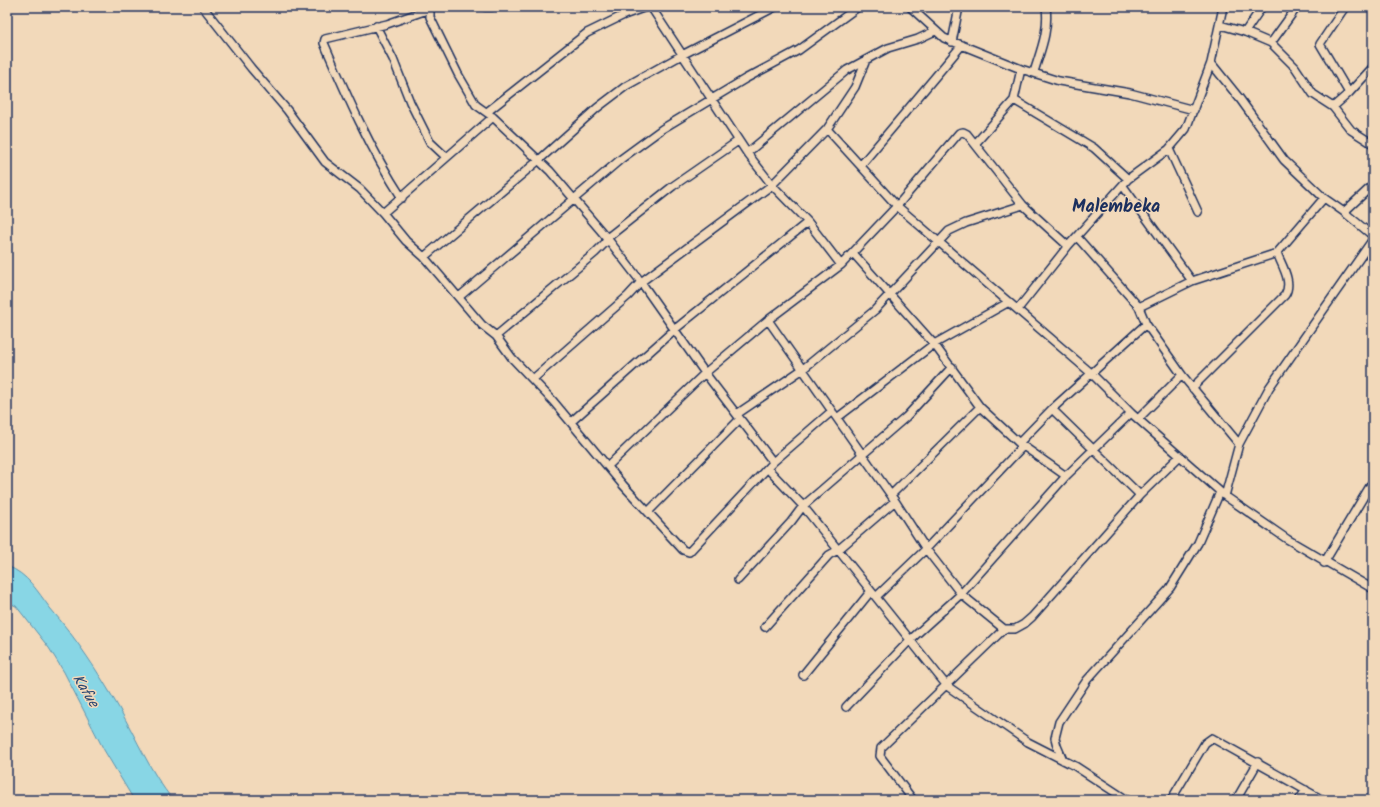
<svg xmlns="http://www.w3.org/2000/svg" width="1380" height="807" viewBox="0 0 1380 807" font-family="Kalam,sans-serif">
  <rect width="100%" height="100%" fill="#f2d9ba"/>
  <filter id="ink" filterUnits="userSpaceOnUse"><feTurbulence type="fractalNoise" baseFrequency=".025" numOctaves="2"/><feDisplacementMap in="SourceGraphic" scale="8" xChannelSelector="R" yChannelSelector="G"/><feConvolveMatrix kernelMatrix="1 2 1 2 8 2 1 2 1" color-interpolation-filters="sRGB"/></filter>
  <g filter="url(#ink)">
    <path fill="#88d6e5" stroke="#5c93af" d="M7,566C28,574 37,591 50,608C76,638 99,673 119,708C137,739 150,772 173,800H134L104,750L64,672L49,648L16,606L7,602Z"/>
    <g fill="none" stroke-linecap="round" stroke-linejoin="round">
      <g stroke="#1b2f5e" stroke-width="10">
        <path id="minor" d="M203,7L251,68L287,110L325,162L360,189L383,213L406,241L424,257L482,325L496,336L512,358L553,401L623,485L683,550L689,552L773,462L832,411
          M430,7V17L458,74L476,105L493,117L550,171L607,238L641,282L705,373L773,462
          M485,7H492
          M651,7L747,153L772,185L808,222L841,265
          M910,7L944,38L1021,69L1059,81L1130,93L1194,110
          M1345,7L1320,44L1349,93
          M1220,25L1245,32L1271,43L1295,67L1313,94L1333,107L1351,130L1373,144
          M376,26L393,59L410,102L430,142L446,157
          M1245,32L1262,7
          M952,42L959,7
          M1271,43L1297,7
          M1211,63L1240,99L1284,160L1324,198L1344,212L1373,236
          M1034,72C1041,49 1049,31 1046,7
          M1014,100L1094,148L1128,179
          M1333,107L1349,93L1373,67
          M487,112L587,33L624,15L646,7
          M827,129L897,206L1091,373L1131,413L1225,496L1287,539L1373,589
          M975,144L1014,100L1021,69
          M1169,149L1198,212
          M747,153L847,70L888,48L918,39L935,31
          M861,165L962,45
          M1123,186L1192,281
          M402,198C370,149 347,96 324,43L325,39L387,24L430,9
          M1344,212L1373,185
          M383,213L493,117
          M1077,237L1139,307L1146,324L1182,375L1239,444
          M853,253L934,344L980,407L1019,443L1066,476
          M424,257L539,160L597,108L626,86L682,55L775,7
          M459,297L621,159L662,129L745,79L799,50L858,7
          M1139,307L1192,281L1277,253L1324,198
          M1018,309L1068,246L1128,179L1169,149L1186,129L1211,63L1223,7
          M768,320L895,501L926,549L961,594L1004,629H1015L1024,624L1032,617L1140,495L1180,456
          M496,336L595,253L605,243L607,238L673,186L738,141
          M533,379L628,296L641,282L772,185L827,129L855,87L866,60
          M1192,388L1285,295C1293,282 1282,266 1277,253
          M1052,409L1140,495
          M737,414L803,369L875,310L949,231L966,223L1023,205
          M837,418L934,344L1009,302
          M1138,419L1182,375
          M571,422L674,330L808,222
          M1019,443L1052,409L1146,324
          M608,466L705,373L768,320L841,265L897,206L959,133L963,132L967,134L1023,205L1068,246
          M768,469L803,506L947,686L1028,742L1075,766L1127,800
          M891,495L980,407
          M1225,496L1239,444L1269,388L1373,239
          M649,511L740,419
          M1324,563L1373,481
          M738,580L791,522L803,506L906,417L952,367
          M877,596L926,549L1023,446
          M765,627L829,555L838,550L895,501
          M803,675L871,591
          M846,707L909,641L961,594L1066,476L1131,413
          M1063,760L1057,746L1055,738L1059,722L1087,680L1170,588L1198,543L1220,492
          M913,800L880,756L881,748L1004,629
          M1171,800L1205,743L1212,738L1323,800
          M1236,800L1258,762
          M1299,800L1306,790"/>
      </g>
      <use href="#minor" stroke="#f2d9ba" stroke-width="7"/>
    </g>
  </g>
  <g text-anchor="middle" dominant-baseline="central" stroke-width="3" stroke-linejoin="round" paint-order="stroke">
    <g font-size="15" font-style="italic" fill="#2b4872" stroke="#f2d9ba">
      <text transform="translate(85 691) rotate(58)">Kafue</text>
    </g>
    <g font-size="18" font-weight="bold" fill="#1b2f5e" stroke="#f2d9ba">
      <text x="1116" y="207">Malembeka</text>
    </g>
  </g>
  <rect width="1380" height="807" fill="none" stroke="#f2d9ba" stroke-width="24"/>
  <rect x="12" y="12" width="1356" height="783" fill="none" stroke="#1b2f5e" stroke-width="1.5" filter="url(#ink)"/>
</svg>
